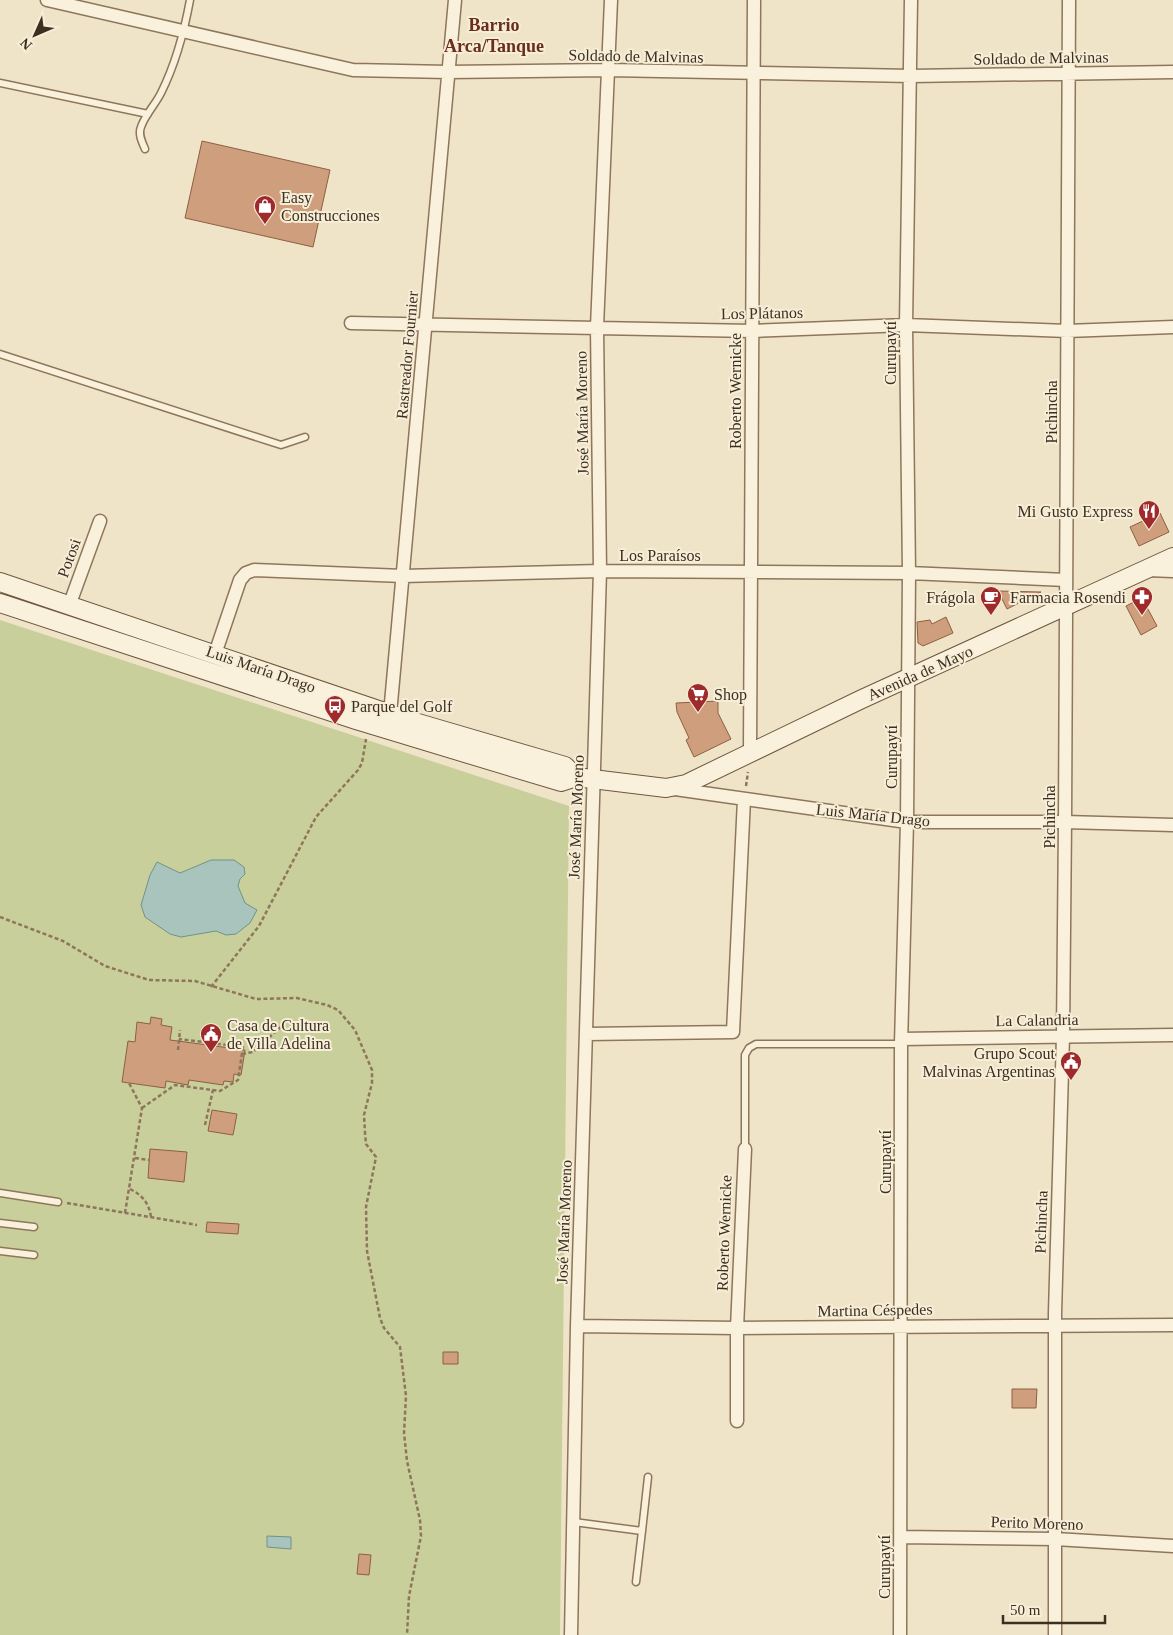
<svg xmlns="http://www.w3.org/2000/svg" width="1173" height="1635" viewBox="0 0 1173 1635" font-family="'Times New Roman',serif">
  <rect width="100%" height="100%" fill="#f0e4c8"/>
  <path fill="#c9cf9b" d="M0,620L569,806L560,1635H0Z"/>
  <path fill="#a9c4bc" stroke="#6f938a" d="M211,860H234L244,867L245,874L240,879L238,886L245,903L257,910L250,923L236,934L226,935L216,931L181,937L170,934L145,917L141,905L150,875L157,862L180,873Z
    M267,1536L291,1537V1549L267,1547Z"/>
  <path fill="#cf9f7d" stroke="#8d5f41" d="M202,141L330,170L313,247L185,218Z
    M1160,513L1169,532L1139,546L1130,527Z
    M998,591L1041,592L1007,609Z
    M1142,598L1157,626L1141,635L1126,606Z
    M946,617L953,633L923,646L918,643L917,622L930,620L932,624Z
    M718,701V713L731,739L694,757L686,740L689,738L677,712L676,703Z
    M151,1017L162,1019L161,1025L172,1027L170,1040L245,1050L241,1075L234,1074L233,1082L224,1081L223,1085L189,1080L188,1085L166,1081L165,1088L122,1082L128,1041L135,1042L137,1022L150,1024Z
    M212,1110L237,1114L233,1135L208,1131Z
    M150,1149L187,1152L184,1182L148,1178Z
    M207,1222L239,1224L238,1234L206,1232Z
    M443,1352H458V1364H443Z
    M1012,1389H1037L1036,1408H1012Z
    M359,1554L371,1555L369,1575L357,1574Z"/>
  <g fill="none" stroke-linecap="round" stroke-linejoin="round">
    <g stroke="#8d765c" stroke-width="9">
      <path id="service" d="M0,83L148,114
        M145,149C142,142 138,134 141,127C145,115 155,105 161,93C176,63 184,33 190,0
        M0,354L281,445L305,437
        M745,1149V1055L749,1048L756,1044H901
        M0,1193L58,1202
        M0,1223L34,1227
        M0,1251L34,1255
        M574,1522L642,1531L636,1582
        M642,1531L648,1477"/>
    </g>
    <g stroke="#8d765c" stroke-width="15">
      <path id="minor" d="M47,0L353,70L448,72L609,70L911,76L1173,72
        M351,323L752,331L906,325L1067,331L1173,327
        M1147,570L1173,571
        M69,606L100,521
        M215,654L240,580L246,573L254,570L403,576L600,571L909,573L1066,580
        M390,714L455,0
        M750,753L754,0
        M675,789L907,822H1065L1173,825
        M586,1034L733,1032L744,799
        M901,1039L1173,1035
        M577,1326L737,1328L1173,1325
        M737,1421V1328L745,1149
        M901,1537L1055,1539L1173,1546
        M571,1635L577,1326L600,571L597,327L611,0
        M900,1635L901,1044L907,822L909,573L906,325L911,0
        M1055,1635V1313L1063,1036L1065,822L1069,0"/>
    </g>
    <g stroke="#6f573f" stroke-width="20">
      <path id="secondary" d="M0,582L411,721L565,766L576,777
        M0,603L359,721L561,782L576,777L666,788L686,784L862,699L1173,557"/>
    </g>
    <path stroke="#8d765c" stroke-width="2.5" stroke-dasharray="4 2.5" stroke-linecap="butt" d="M746,786L748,772
      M0,917L63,941L105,966L149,980L195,981L256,999L297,998L327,1005L338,1010L355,1030L372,1070V1083L364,1115L365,1133L366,1144L376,1157L366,1207L367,1251L380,1318L384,1328L400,1347L406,1396L404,1433L407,1461L420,1520L421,1536L409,1596L407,1635
      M211,987L259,926L316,817L358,770L362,763L366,739
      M178,1050L180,1030
      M242,1054L253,1052L284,1024
      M142,1108L175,1085L220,1091L238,1080L243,1047L179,1039
      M205,1125L213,1090
      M135,1158L149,1160
      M130,1189C142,1195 149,1203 151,1217
      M67,1203L197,1225
      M125,1213L142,1108L129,1083"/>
    <use href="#service" stroke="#faf1dc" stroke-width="6"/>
    <use href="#minor" stroke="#faf1dc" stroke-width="12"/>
    <use href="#secondary" stroke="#faf1dc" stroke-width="18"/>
  </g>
  <defs>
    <g id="shop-pin" transform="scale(1.125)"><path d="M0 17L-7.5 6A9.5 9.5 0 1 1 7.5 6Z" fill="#9e2a2b" stroke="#f7eed8"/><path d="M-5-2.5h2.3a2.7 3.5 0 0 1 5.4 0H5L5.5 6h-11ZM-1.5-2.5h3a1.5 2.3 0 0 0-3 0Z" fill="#fff"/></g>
    <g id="restaurant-pin" transform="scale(1.125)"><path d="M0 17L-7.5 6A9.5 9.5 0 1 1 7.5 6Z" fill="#9e2a2b" stroke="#f7eed8"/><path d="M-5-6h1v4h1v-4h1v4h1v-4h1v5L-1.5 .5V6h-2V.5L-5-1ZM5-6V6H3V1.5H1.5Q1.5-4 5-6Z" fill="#fff"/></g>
    <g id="cafe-pin" transform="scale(1.125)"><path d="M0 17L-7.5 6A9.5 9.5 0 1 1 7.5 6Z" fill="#9e2a2b" stroke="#f7eed8"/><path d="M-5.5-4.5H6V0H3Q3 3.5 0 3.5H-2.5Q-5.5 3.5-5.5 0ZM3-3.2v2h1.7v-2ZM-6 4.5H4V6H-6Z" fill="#fff"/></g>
    <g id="pharmacy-pin" transform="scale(1.125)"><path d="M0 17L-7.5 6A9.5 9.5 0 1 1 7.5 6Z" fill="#9e2a2b" stroke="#f7eed8"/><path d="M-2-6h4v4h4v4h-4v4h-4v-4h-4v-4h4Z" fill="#fff"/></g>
    <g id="supermarket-pin" transform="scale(1.125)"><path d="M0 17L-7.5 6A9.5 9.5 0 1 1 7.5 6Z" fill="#9e2a2b" stroke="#f7eed8"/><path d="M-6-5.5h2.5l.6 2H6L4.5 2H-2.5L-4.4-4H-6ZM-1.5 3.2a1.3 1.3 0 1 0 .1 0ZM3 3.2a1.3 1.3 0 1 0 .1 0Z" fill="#fff"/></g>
    <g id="bus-pin" transform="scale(1.125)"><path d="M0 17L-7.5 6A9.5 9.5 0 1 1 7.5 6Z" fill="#9e2a2b" stroke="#f7eed8"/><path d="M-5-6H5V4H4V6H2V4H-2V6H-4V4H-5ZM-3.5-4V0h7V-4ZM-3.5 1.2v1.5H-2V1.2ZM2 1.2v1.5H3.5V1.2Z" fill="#fff"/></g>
    <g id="civic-pin" transform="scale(1.125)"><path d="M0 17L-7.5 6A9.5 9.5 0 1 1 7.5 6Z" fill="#9e2a2b" stroke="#f7eed8"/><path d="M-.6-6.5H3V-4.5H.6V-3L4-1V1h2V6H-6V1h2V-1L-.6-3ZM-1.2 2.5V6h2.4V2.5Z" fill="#fff"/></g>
  </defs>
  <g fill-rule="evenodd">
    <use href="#shop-pin" x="265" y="206"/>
    <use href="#restaurant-pin" x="1149" y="511"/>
    <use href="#cafe-pin" x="991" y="597"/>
    <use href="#pharmacy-pin" x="1142" y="597"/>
    <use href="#supermarket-pin" x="698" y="694"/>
    <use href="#bus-pin" x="335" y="706"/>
    <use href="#civic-pin" x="211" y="1034"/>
    <use href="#civic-pin" x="1071" y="1062"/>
  </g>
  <g text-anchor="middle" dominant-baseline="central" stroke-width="4" stroke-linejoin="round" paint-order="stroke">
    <g font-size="16" fill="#3d2e20" stroke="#f7eed8">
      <text transform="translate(636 56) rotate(1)">Soldado de Malvinas</text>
      <text transform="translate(1041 58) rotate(-1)">Soldado de Malvinas</text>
      <text transform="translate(762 313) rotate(-1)">Los Plátanos</text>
      <text transform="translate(890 353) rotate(-90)">Curupaytí</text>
      <text transform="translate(407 355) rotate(-85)">Rastreador Fournier</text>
      <text transform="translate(735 391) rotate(-90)">Roberto Wernicke</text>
      <text transform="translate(1051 412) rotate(-90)">Pichincha</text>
      <text transform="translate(582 413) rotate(-91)">José María Moreno</text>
      <text x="660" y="555">Los Paraísos</text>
      <text transform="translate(69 558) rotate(-70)">Potosi</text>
      <text transform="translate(261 669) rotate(19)">Luis María Drago</text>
      <text transform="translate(920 673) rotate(-24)">Avenida de Mayo</text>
      <text transform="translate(891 757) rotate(-90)">Curupaytí</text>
      <text transform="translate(873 815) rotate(6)">Luis María Drago</text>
      <text transform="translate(576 817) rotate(-88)">José María Moreno</text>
      <text transform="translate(1049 817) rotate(-90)">Pichincha</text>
      <text transform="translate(1037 1020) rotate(-1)">La Calandria</text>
      <text transform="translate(885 1162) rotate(-90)">Curupaytí</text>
      <text transform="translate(564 1222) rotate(-88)">José María Moreno</text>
      <text transform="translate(1041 1222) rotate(-88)">Pichincha</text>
      <text transform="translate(724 1233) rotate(-88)">Roberto Wernicke</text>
      <text transform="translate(875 1310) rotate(-1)">Martina Céspedes</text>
      <text transform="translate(1037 1523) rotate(2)">Perito Moreno</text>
      <text transform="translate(884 1567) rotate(-90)">Curupaytí</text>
    </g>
    <g font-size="16" fill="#3d2e20" stroke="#f7eed8" text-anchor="start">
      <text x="281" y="197">Easy<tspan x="281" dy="18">Construcciones</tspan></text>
      <text x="1133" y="511" text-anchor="end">Mi Gusto Express</text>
      <text x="975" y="597" text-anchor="end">Frágola</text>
      <text x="1126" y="597" text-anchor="end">Farmacia Rosendi</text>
      <text x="714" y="694">Shop</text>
      <text x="351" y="706">Parque del Golf</text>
      <text x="227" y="1025">Casa de Cultura<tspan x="227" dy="18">de Villa Adelina</tspan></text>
      <text x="1055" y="1053" text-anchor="end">Grupo Scout<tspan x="1055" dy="18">Malvinas Argentinas</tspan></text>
    </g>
    <g font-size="18" font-weight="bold" fill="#6b2e1e" stroke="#f7eed8">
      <text x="494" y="25">Barrio<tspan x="494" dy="21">Arca/Tanque</tspan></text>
    </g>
  </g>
  <g transform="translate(35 35) rotate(225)" stroke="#f7eed8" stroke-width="4" paint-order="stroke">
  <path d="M0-4L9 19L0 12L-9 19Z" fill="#3d2e20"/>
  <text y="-8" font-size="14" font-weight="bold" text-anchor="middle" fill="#3d2e20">N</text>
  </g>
  <path d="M1003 1615v8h102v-8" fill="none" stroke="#3d2e20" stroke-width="2.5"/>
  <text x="1010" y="1615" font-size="15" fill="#3d2e20" stroke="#f7eed8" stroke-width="4" paint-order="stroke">50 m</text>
</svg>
